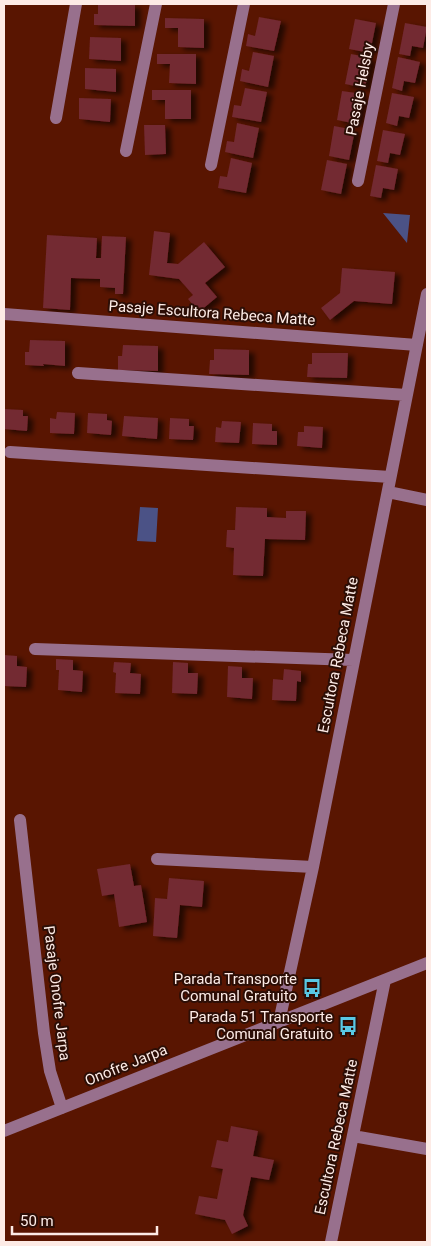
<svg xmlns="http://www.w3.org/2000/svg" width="431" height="1246" viewBox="0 0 431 1246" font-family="Roboto,sans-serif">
  <defs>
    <filter id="shadow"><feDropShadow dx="5.5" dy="3" stdDeviation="2.5" flood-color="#0009"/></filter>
  </defs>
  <rect width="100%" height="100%" fill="#591501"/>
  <path fill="#4b5286" d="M383,213L410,215L407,243Z
    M140,507L158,508L156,542L137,541Z"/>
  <path fill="#732931" filter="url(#shadow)" d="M98,4L135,5V26L94,25V14H98Z
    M259,17L281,21L274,51L246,46L248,34L255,36Z
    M165,18L204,19V48L178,47V28H165Z
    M355,19L376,23L370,53L349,49Z
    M405,23L427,27L423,48L412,46L410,56L399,54Z
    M90,37L121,38V61L89,59Z
    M253,52L274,56L268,87L240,81L242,69L249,71Z
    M157,54H196V84L169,83L170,64H157Z
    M351,54L371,58L365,88L345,84Z
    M398,57L420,62L415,83L404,81L402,91L392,88Z
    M85,68L116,69V92L85,89Z
    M245,88L267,92L261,122L232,117L234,105L241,106Z
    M152,90H191V119H165V100H152Z
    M342,91L363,94L357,124L337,120Z
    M392,93L414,97L409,118L399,116L397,126L386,123Z
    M79,98L111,99L110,122L79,119Z
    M237,123L259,128L253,158L225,152L227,141L234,142Z
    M144,125H165L166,154L145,155Z
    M334,126L355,130L349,160L329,156Z
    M383,130L405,134L400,155L390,153L388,163L377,161Z
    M231,158L252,163L246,193L218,188L220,176L227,177Z
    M327,160L347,164L341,194L321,190Z
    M376,165L398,169L394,190L383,188L381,198L370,196Z
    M154,231L170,233L167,263L178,264L204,242L225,267L205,283L217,297L199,312L188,299L193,295L179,279L149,275Z
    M47,235L97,238L96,258H101L102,236L126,237L123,294H115V288L100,287V279L71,278L70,310L43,308Z
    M342,268L395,272L392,304L354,301L330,320L321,308L340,293Z
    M30,340L65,341V366L43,364L44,366L25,365V352H29Z
    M123,345L158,346V371L118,370V356H122Z
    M214,349L249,350V375L209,374L210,360H214Z
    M312,353H348L347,378L307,377L308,364H312Z
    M4,409L23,410V416H28L27,431L4,429Z
    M57,412L75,413L74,434L50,433V418L56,419Z
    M88,413L107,414V420L112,421L111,435L87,433Z
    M124,416L158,418L157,439L122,436Z
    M170,418L189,419V426H194L193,440L169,439Z
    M222,421L241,422L239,443L215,442L216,427L221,428Z
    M253,423L272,424V431H277V445L252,444Z
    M304,426L323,427L322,448L297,446L298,432H304Z
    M236,507L267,508V517L286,518V511H306L305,540L265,539L263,576L233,575L234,548L226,547L227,530H235Z
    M4,655L17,656V666L27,667L26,687L4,686Z
    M56,659L73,660V670L83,671L82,692L58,690L59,670H56Z
    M114,662L131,663L130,673L141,674L140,694L115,693L116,673L113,672Z
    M173,662L188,663V673H198L197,694L172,693Z
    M228,666L242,667V678H253L252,699L227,697Z
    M284,669L301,671V682L297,681L296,701L272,700L273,679L283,680Z
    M130,864L134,886L141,885L147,922L119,927L114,894L102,896L97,869Z
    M169,878L204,881L202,907L180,905L177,938L153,936L155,898L167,899Z
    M231,1126L258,1131L253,1156L274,1160L269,1180L251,1177L243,1215L248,1226L232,1234L225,1220L195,1214L199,1196L217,1199L223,1169L211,1167L217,1140L228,1142Z"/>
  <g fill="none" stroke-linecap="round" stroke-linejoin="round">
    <path stroke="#98708d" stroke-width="12" d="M56,118L76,4
      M126,151L156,4
      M211,165L244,4
      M358,181L394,4
      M4,314L417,345
      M78,373L407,395
      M10,452L390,477
      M388,492L427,500
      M35,649L353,660
      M20,820L44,1033L50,1071L62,1108
      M157,859L313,867
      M279,1022L313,867L427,294
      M4,1131L427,963
      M353,1136L427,1149
      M331,1242L385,980"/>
  </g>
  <defs>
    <g id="bus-bare" transform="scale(1.5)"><path d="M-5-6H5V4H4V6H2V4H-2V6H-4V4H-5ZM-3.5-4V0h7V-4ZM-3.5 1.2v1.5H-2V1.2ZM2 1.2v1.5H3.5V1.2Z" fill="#59c8e4" stroke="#2c0e06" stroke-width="2.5" paint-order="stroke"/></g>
  </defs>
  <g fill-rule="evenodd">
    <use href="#bus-bare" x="312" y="988"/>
    <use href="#bus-bare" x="348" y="1026"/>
  </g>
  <g text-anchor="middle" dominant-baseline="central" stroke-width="4" stroke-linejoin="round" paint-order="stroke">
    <g font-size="15" fill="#fdebe6" stroke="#2c0e06">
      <text transform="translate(360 89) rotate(-79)">Pasaje Helsby</text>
      <text transform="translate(212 313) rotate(4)">Pasaje Escultora Rebeca Matte</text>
      <text transform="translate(338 655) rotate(-79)">Escultora Rebeca Matte</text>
      <text transform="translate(57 993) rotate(83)">Pasaje Onofre Jarpa</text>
      <text transform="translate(126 1065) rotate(-22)">Onofre Jarpa</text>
      <text transform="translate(336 1137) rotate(-78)">Escultora Rebeca Matte</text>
    </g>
    <g font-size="15" fill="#fdebe6" stroke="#2c0e06" text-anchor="end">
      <text x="297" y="979">Parada Transporte<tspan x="297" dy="17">Comunal Gratuito</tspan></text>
      <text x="333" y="1017">Parada 51 Transporte<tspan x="333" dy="17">Comunal Gratuito</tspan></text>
    </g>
  </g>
  <rect width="431" height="1246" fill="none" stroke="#fdebe6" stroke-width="10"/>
  <path d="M12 1226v8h145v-8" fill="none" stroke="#fdebe6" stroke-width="2.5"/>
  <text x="20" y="1226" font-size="15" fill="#fdebe6" stroke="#2c0e06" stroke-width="4" paint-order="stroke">50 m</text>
</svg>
